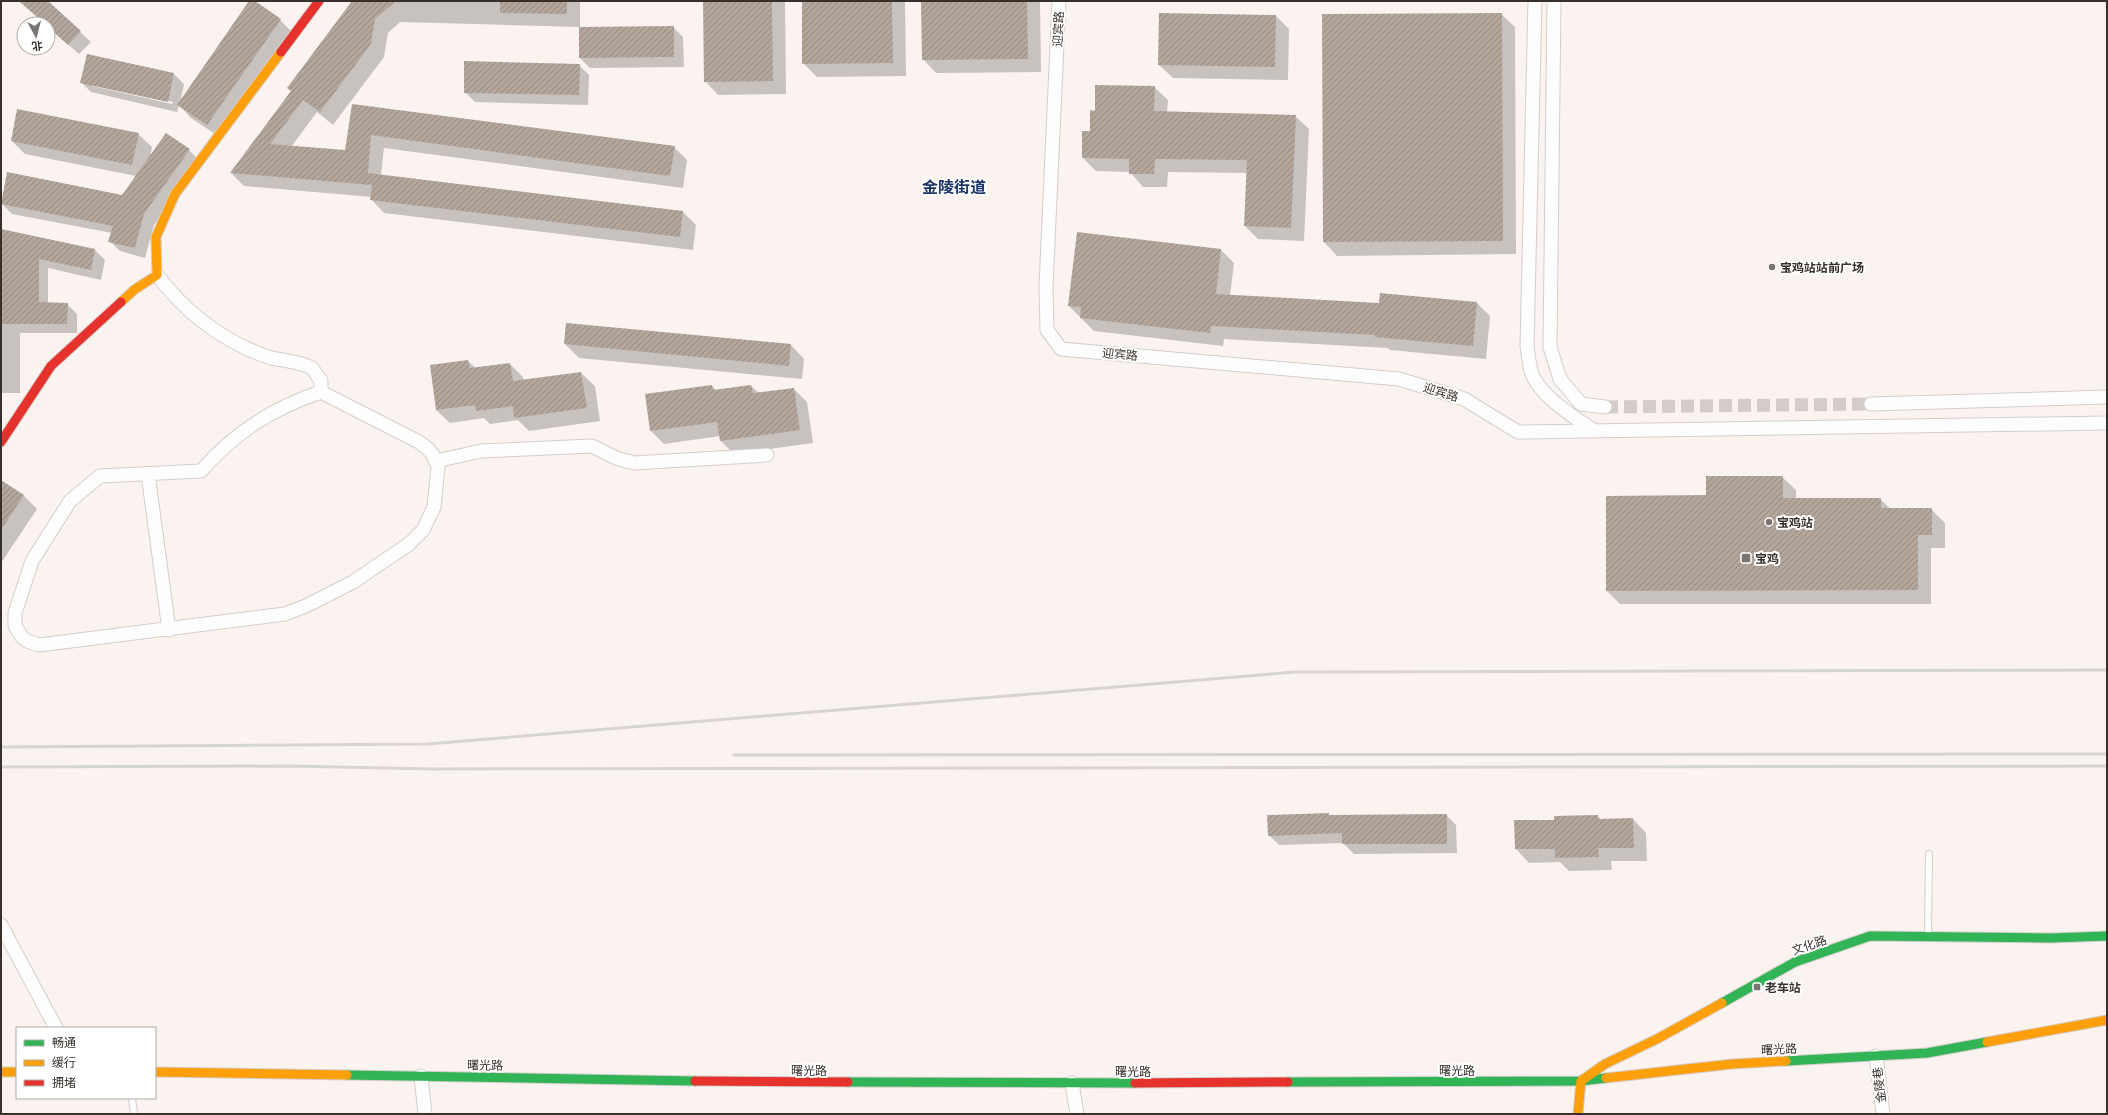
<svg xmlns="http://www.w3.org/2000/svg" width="2108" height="1115" viewBox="0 0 2108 1115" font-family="Lato,'Noto Sans SC',sans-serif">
  <defs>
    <pattern id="building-hatch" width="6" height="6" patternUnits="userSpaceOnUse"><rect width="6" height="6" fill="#b3a69d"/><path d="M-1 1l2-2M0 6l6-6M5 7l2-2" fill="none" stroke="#928880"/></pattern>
  </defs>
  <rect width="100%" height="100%" fill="#faf3ef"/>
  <path fill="#0003" fill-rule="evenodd" d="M19,1H47L91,42L79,54L48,27V24H45Z
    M250,1H253L280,20L293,33L221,138L191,118L179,105L177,112L91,92L81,82L174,74L184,84L180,103ZM92,84L173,102L172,104L92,86Z
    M353,1H580V27L400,22L388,33L384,57L333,125L317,112L291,147L346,152L353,105L674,147L687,160L683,188L384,148L381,175L683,212L696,225L693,250L384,213L371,199L372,197L244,186L231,173L292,92Z
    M704,1L785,2L786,94L718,95L705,81Z
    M803,1H905L906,76L817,77L803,63Z
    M922,1H1040L1041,72L936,73L923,59Z
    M1501,14L1515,27L1516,254L1337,256L1324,242L1323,15Z
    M1276,16L1289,29L1288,80L1173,78L1159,65Z
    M673,27L683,37L684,67L590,68L580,58Z
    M579,65L589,75L588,105L475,102L465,92Z
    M1154,87L1168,100L1167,112L1295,116L1309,129L1304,241L1258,239L1245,226L1247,173L1168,172L1167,187H1143L1130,172L1096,171L1083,158L1091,132L1096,112Z
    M138,134L152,147L150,157L166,134L189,150L199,160L154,225L145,258L120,251L110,241L112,233L12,214L2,204L123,196L136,176L25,154L12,141Z
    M1,230L95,250L105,260L101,280L48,268V304H67L77,314V333H20V393H1Z
    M1221,250L1234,263L1230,296L1379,304L1477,303L1490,316L1486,359L1390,350L1388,348L1224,339L1223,346L1094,331L1069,306Z
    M567,324L791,345L804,359L802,379L579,358L565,344Z
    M468,361L476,368L510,364L523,377L524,381L581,373L595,386L600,421L529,431L518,420L490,424L484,418L450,423L436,410Z
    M712,386L717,391L751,386L759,393L794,389L807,402L813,443L734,454L721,441L720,436L664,444L651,431Z
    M1782,477L1796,490V499H1880L1891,509H1931L1945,523V548H1931V604H1620L1607,591L1707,496Z
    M1,481L24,496L37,509L1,563Z
    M1328,814L1330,816L1446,815L1456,825L1457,853L1354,854L1343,843L1279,845L1269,835Z
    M1598,816L1601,820L1633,819L1646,833L1647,861H1611L1612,870L1569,871L1560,862L1529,863L1516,849L1515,821H1556Z"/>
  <path fill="url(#building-hatch)" d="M19,1H48L81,31L68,45L48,27V24H45Z
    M249,1H255L281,19L207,125L177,105Z
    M352,1H396L375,19L371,44L320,112L303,100L270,144L345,150L352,104L675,146L670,176L371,135L368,173L683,211L680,237L370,200L372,185L230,173L291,91L287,88Z
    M500,1H567V14L500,13Z
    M703,1H772L773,81L704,82Z
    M802,1H892L893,63L802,64Z
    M921,1H1027L1028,59L922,60Z
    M1159,13L1276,15L1275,67L1158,65Z
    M1502,13L1503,241L1323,242L1322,14Z
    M674,26V57L579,58V27Z
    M87,54L174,73L168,102L80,83Z
    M464,61L580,64L579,95L464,93Z
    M1095,85L1155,86L1154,111L1296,115L1291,228L1244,226L1247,160L1155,159L1154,174H1129V159L1082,158V131H1090V110L1095,111Z
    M17,109L139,133L132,165L11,141Z
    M166,133L190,149L144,214L135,248L108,242L113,226L1,204L7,172L122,195Z
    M1,229L95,249L91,270L39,259V302L68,303L67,324H1Z
    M1077,232L1221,249L1216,294L1379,303L1380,293L1477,302L1473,346L1375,337V335L1211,326L1210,333L1080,318L1081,307L1068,306Z
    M566,323L791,344L789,366L564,344Z
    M468,360L470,368L510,363L513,381L581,372L587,408L514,418L513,406L476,411L475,405L436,410L430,365Z
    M712,385L713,390L751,385L753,393L794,388L800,430L720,441L717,422L650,431L645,394Z
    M1706,476H1783V498H1881V508H1932V535H1918V590L1606,591V496L1706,495Z
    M1,480L24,495L1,530Z
    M1329,813V815L1447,814V844H1342V833L1268,836L1267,815Z
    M1598,815V819L1633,818L1634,848H1598L1599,857L1555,858V849H1515L1514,820H1554V816Z"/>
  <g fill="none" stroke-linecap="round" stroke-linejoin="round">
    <path stroke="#d3ccc8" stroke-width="13" stroke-dasharray="13 6" stroke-linecap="butt" d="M1605,407L1871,404"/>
    <g stroke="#d4ceca" stroke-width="8">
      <path id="lane" d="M1928,935L1929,854
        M132,1098L134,1114"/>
    </g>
    <g stroke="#d4ceca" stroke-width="15">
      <path id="street" d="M1059,1L1046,286L1047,330L1061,349L1399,379L1464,399L1518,432L2107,423
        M1535,1L1527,346C1528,354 1529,363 1531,371C1538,395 1575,418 1595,431
        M1554,1L1550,347L1560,379L1581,404L1605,407
        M157,275C186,313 222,341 268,357C282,361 299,361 312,368L321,381V392
        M321,392L419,442L427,448L433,455L438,467L434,507L423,530L409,544L353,582L308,605L285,614L39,645L27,641L22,637L15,626V613L32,561L70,501L100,476L201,471C234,433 272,408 321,392Z
        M1871,404L2107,397
        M436,461L481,451L592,446L616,458L634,463L767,455
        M148,474L169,630
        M1,925L56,1028
        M1876,1056L1883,1114
        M421,1076L425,1114
        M1072,1083L1077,1114"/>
    </g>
    <g stroke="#d4ceca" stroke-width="11">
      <path id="fast" d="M1722,1003L1795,962L1870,936L2051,938L2107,936
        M1786,1061L1927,1053L1987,1042
        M347,1075L695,1081
        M848,1082L1135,1083
        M1288,1082L1581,1081L1606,1078"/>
    </g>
    <g stroke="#d4ceca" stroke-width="11">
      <path id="slow" d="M121,302L134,290L157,275L156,237L175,194L281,52
        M1987,1042L2107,1020
        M1,1072H17
        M155,1072L347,1075
        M1606,1078L1732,1064L1786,1061
        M1578,1114L1581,1081L1605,1064L1657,1039L1722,1003"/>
    </g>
    <g stroke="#d4ceca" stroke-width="11">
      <path id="jam" d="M281,52L319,1
        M1,442L51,366L121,302
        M695,1081L848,1082
        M1135,1083L1288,1082"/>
    </g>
    <use href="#lane" stroke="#fefdfd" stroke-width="6"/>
    <use href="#street" stroke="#fefdfd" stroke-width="13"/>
    <use href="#fast" stroke="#30b455" stroke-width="9"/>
    <use href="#slow" stroke="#ff9f0a" stroke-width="9"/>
    <use href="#jam" stroke="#e5322d" stroke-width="9"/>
    <path stroke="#d7d5d4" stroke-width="3" d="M1,747L428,744L1295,672L2107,670
      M734,755L2107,754
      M1,767L291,766L432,769L2107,766"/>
  </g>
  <g fill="#7b7470" stroke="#fff" stroke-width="1.5">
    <circle cx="1772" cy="267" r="4"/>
    <circle cx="1769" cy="522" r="4"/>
    <rect x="1741" y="553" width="10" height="10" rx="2"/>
    <rect x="1753" y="983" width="8" height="8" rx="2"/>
  </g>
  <g text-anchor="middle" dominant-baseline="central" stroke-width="4" stroke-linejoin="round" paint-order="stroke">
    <g font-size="12" fill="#37302b" stroke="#fff">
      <text transform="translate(1058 29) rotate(-87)">迎宾路</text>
      <text transform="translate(1120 354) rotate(5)">迎宾路</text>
      <text transform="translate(1441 392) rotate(17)">迎宾路</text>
      <text transform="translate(1809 945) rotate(-19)">文化路</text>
      <text transform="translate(1779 1049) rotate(-3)">曙光路</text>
      <text transform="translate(485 1065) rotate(1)">曙光路</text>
      <text x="809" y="1070">曙光路</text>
      <text x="1457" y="1070">曙光路</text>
      <text x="1133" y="1071">曙光路</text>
      <text transform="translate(1879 1085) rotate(-97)">金陵巷</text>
    </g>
    <g font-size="12" font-weight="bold" fill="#37302b" stroke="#fff" text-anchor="start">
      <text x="1780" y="267">宝鸡站站前广场</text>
      <text x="1777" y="522">宝鸡站</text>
      <text x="1755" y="558">宝鸡</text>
      <text x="1765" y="987">老车站</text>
    </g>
    <g font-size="16" font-weight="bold" fill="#1c356b" stroke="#fff">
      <text x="954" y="186">金陵街道</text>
    </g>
  </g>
  <rect width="2108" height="1115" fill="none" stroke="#37302b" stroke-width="4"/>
  <rect x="16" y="1027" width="140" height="72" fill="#ffffff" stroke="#afacaa"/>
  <rect x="24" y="1040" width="20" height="6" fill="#30b455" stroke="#afacaa"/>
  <text x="52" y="1047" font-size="12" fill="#37302b">畅通</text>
  <rect x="24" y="1060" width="20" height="6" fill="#ff9f0a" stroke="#afacaa"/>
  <text x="52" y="1067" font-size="12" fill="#37302b">缓行</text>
  <rect x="24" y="1080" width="20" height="6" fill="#e5322d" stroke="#afacaa"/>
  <text x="52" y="1087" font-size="12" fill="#37302b">拥堵</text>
  <g transform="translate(36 36) rotate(173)"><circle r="19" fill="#ffffff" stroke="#afacaa"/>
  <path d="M0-3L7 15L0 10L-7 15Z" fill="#7b7470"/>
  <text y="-6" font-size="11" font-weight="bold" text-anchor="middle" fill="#37302b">北</text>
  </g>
</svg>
